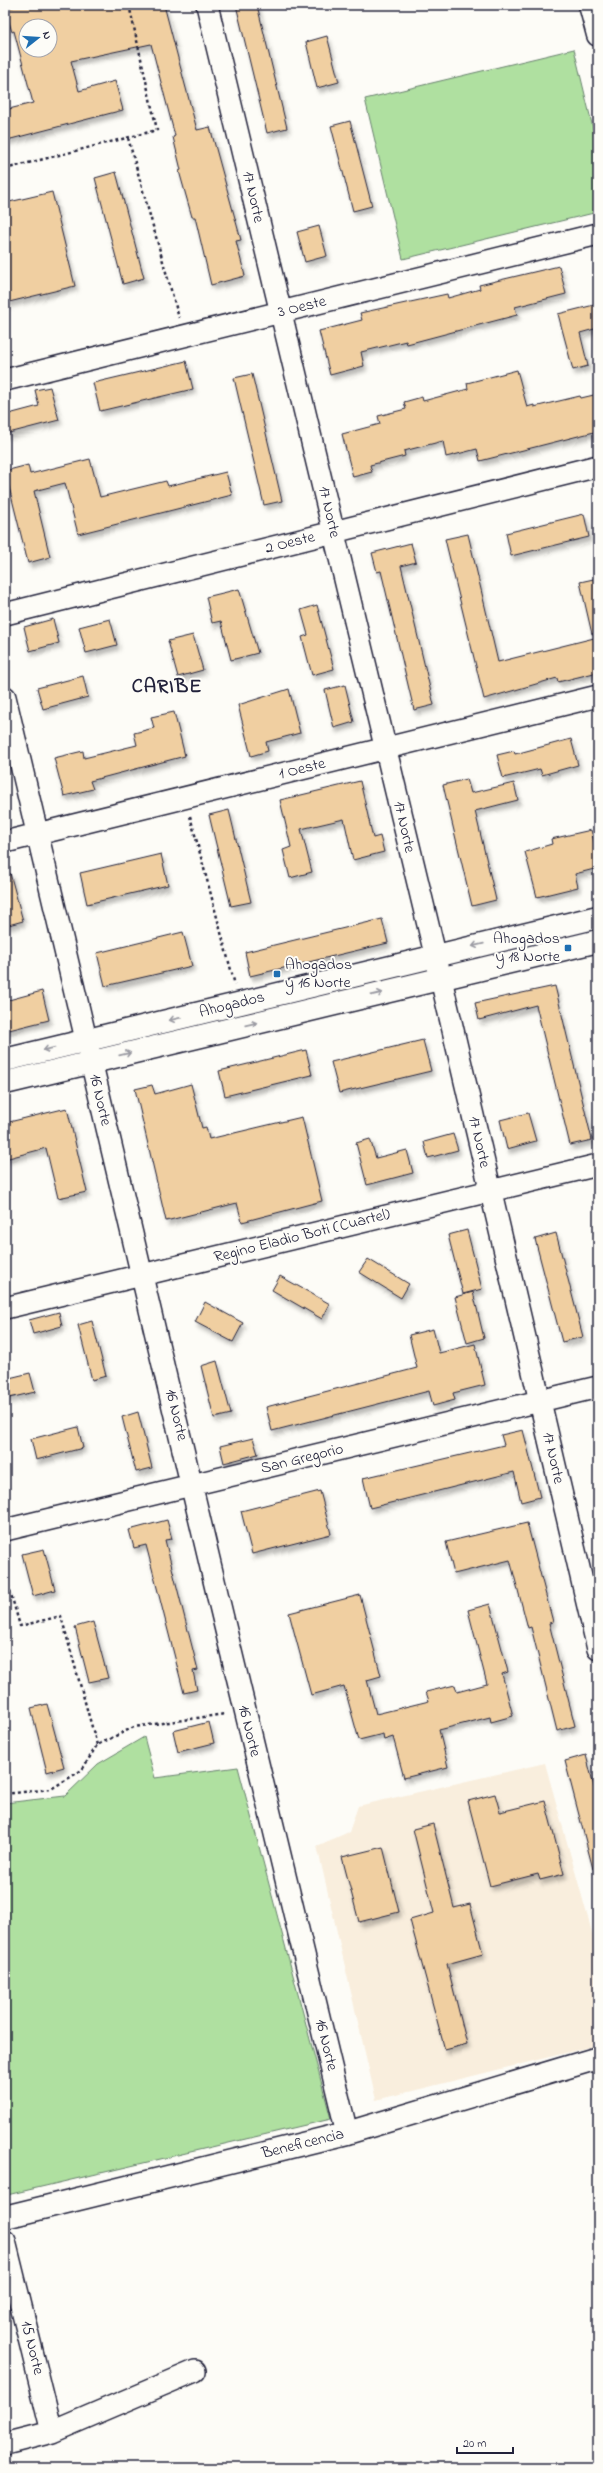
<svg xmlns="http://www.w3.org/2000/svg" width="603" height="2473" viewBox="0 0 603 2473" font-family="'Indie Flower',sans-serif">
  <defs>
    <filter id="shadow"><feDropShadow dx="2.5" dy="4.5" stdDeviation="2" flood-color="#0004"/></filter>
  </defs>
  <rect width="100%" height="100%" fill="#fdfcf7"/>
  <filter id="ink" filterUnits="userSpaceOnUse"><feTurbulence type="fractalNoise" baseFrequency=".025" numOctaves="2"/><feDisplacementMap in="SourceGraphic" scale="8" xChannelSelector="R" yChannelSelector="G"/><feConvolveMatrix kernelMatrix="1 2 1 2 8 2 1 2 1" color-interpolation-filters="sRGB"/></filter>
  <g filter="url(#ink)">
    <path fill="#f9eedd" d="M545,1763L598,1954V2045L376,2100L317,1846L349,1832L358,1806Z"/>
    <path fill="#afe0a0" stroke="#68816e" d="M574,49L598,149V212L403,259L365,99Z
      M144,1737L155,1778L238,1767L331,2119L7,2195L5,1803L65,1796L98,1764Z"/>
    <path fill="#f0cfa1" stroke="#22223b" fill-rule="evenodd" filter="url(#shadow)" d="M20,5H164L197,130L210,127L241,240L236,241L245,276L211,285L195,217H192L179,171L181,170L173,137L175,136L151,44L71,61L79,91L115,81L123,110L7,140L5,110L33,103L14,31L12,32L5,9ZM26,26H50V50H26Z
      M236,5H257L287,128L267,133Z
      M327,36L339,82L317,88L306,42Z
      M350,121L372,206L353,211L331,126Z
      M116,172L144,278L123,284L95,178Z
      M52,192L75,286L5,303V203Z
      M319,226L327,256L305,262L297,232Z
      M559,266L566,294L515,307L517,315L407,344L406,341L361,352L364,366L330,375L319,331L362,320L360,313L447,294L448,298L480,289L479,285Z
      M598,304V328L580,333L588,366L573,370L558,314Z
      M186,361L193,389L100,411L93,383Z
      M517,370L527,407L534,405V407L580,396L581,398L598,394V431L480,461L477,449L446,457L443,441L404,451L405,456L370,465L372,472L353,477L342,434L380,424L378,416L406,409L404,402L422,397L423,401L468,389L467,383Z
      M252,374L282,501L264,505L234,378Z
      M50,387L59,420L5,434V415L39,406L35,390Z
      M90,459L100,497L166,481L168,486L226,472L232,495L78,534L65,483L34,491L50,557L28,563L5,471L28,465L30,474Z
      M584,514L589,537L511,556L506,533Z
      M468,534L498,662L598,637V672L558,682L557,678L484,699L445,539Z
      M411,543L416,562L401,566L434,705L414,710L381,571L377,572L372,553Z
      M598,578V633L592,634L580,582Z
      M239,589L258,653L231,660L221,621L212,623L206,597Z
      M317,605L334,669L312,675L302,637L308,635L301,610Z
      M53,619L59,643L30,651L24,627Z
      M110,619L117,645L86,653L79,627Z
      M193,635L203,670L178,677L168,641Z
      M83,676L88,697L43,709L37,688Z
      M345,685L354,722L334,728L325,690Z
      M289,689L300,733L266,742L268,751L251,756L238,705Z
      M174,712L185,756L90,781L93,789L64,796L54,758L83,751L84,758L137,745L134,733L154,728L151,717Z
      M571,739L578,765L542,775L540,769L503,778L497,755L514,751L515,754Z
      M467,779L471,793L514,783L518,800L475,811L496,900L472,906L443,785Z
      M360,781L373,838L380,836L384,852L353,860L344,819L301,829L312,872L290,878L283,850L291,847L280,800Z
      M229,810L251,902L231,906L209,815Z
      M591,830L598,856V868L575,874L578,887L537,897L525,852L552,844L551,839Z
      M161,854L168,885L87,904L80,873Z
      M10,873L23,921L5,926V874Z
      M382,919L388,943L250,976L245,952Z
      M183,932L192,966L105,986L97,953Z
      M555,986L592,1140L570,1145L536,1005L479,1020L475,1003Z
      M42,991L49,1020L5,1031V1001Z
      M423,1040L431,1071L339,1093L331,1062Z
      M306,1050L312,1075L225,1096L219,1071Z
      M191,1084L202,1128L206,1127L209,1139L302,1117L322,1201L242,1222L237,1203L166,1221L135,1089L152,1085L155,1094Z
      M67,1108L87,1192L58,1198L46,1148L5,1159V1123Z
      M528,1113L536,1141L507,1149L500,1120Z
      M453,1134L458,1150L428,1158L424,1142Z
      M370,1139L376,1158L407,1150L413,1173L367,1185L356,1143Z
      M467,1230L482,1289L463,1294L448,1235Z
      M556,1233L583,1337L562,1342L535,1239Z
      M368,1259L409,1284L401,1298L359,1272Z
      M280,1276L330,1304L322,1319L272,1290Z
      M473,1292L484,1338L467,1343L455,1297Z
      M205,1302L243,1323L233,1342L195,1322Z
      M59,1312L62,1326L33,1334L29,1320Z
      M92,1321L106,1376L92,1380L78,1325Z
      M433,1329L439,1353L475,1344L485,1385L453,1393L455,1400L433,1406L429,1391L272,1431L266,1407L417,1368L409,1335Z
      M217,1361L231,1414L214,1418L201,1366Z
      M30,1373L35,1392L5,1399V1379Z
      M138,1412L152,1468L136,1472L122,1417Z
      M78,1427L83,1448L36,1460L31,1439Z
      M523,1430L540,1497L521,1502L514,1472L370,1508L363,1478L504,1445L501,1435Z
      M253,1438L258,1454L224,1463L220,1446Z
      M320,1491L331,1534L252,1554L241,1511Z
      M167,1520L172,1539L165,1540L198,1670L193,1671L197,1690L184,1693L146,1545L134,1548L129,1530Z
      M527,1523L553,1622L549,1623L575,1726L557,1731L531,1627L528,1628L510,1560L454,1574L446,1542Z
      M44,1549L55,1590L33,1596L22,1554Z
      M360,1595L381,1676L367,1680L376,1714L429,1701L426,1692L455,1685L457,1692L487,1684L468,1610L490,1604L508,1672L502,1674L513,1716L491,1722L490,1717L439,1730L448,1767L404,1778L393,1737L384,1740L383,1734L359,1740L344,1686L311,1695L289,1613Z
      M93,1622L108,1678L89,1682L75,1627Z
      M47,1704L64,1767L47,1772L31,1708Z
      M209,1722L214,1743L178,1752L173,1731Z
      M586,1755L598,1802V1869H593L565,1761Z
      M495,1794L500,1812L545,1801L564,1874L540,1880L538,1874L490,1886L468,1801Z
      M433,1824L454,1908L470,1904L483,1954L447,1964L467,2044L445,2050L410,1920L434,1913L413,1829Z
      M383,1847L399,1912L359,1922L342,1857Z"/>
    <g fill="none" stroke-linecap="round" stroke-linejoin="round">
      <g stroke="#22223b" stroke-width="24">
        <path id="street" d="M207,5L441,979L598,1649
          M5,380L598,234
          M5,614L598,466
          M5,697C119,1176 230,1655 347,2133
          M5,842L598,696
          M5,1308L598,1165
          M5,1530L598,1387
          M5,2241L52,2432
          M5,2444L52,2432L195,2371"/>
      </g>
      <g stroke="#22223b" stroke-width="25">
        <path id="secondary" d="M590,5L598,35
          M5,1060L598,917
          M5,1083L598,941
          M5,2217L347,2133L598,2058"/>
      </g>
      <path stroke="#22223b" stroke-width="2.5" stroke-dasharray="3 3" stroke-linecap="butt" d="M128,138L179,318
        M5,169L157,130L129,5
        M190,816L235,985
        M5,1573L20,1626L61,1616L97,1745
        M5,1794L51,1789L82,1770L97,1745L134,1727L225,1714"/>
      <use href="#street" stroke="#fdfcf7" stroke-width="21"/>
      <use href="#secondary" stroke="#fdfcf7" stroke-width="22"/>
    </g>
    <defs><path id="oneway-shaft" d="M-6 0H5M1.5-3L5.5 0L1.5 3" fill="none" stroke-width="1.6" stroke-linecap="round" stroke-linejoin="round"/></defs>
    <g stroke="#9a9aa2">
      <use href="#oneway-shaft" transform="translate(478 945) rotate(167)"/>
      <use href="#oneway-shaft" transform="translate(377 994) rotate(-13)"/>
      <use href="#oneway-shaft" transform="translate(175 1019) rotate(167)"/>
      <use href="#oneway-shaft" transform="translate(251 1024) rotate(-13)"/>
      <use href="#oneway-shaft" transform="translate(49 1049) rotate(167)"/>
      <use href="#oneway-shaft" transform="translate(125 1054) rotate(-13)"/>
    </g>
  </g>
  <g fill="#1f6fb2" stroke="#fdfcf7" stroke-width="1.5">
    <rect x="564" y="944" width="8" height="8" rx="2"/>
    <rect x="273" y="970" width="8" height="8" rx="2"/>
  </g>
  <g text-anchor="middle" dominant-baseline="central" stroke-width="4" stroke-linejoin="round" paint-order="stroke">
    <g font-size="16" fill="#22223b" stroke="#fdfcf7">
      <text transform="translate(253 197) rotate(77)">17 Norte</text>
      <text transform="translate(302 307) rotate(-14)">3 Oeste</text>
      <text transform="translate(329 512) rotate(77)">17 Norte</text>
      <text transform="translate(290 543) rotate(-14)">2 Oeste</text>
      <text transform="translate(302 769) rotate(-14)">1 Oeste</text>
      <text transform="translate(404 827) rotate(77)">17 Norte</text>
      <text transform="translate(232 1005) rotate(-14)">Ahogados</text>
      <text transform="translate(100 1100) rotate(77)">16 Norte</text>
      <text transform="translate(479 1142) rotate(77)">17 Norte</text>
      <text transform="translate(302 1236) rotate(-14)">Regino Eladio Boti (Cuartel)</text>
      <text transform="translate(176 1415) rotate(76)">16 Norte</text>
      <text transform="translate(553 1458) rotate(77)">17 Norte</text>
      <text transform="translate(302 1459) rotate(-14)">San Gregorio</text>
      <text transform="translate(249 1731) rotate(76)">16 Norte</text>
      <text transform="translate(326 2045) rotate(76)">16 Norte</text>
      <text transform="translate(303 2144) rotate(-14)">Beneficencia</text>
      <text transform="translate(32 2348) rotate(76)">15 Norte</text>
    </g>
    <g font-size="16" fill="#22223b" stroke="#fdfcf7" text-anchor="end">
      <text x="560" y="939">Ahogados<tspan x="560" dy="18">y 18 Norte</tspan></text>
      <text x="285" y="965" text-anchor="start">Ahogados<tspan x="285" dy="18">y 16 Norte</tspan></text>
    </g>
    <g font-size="20" font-weight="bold" letter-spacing="1" fill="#22223b" stroke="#fdfcf7">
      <text x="167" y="687">CARIBE</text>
    </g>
  </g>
  <rect width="603" height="2473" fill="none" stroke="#fdfcf7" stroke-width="20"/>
  <rect x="10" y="10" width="583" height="2453" fill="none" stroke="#22223b" stroke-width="1.5" filter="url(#ink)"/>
  <g transform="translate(38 38) rotate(73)"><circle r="19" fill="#fdfcf7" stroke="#a5a5ac"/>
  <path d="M0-3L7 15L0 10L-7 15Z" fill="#1f6fb2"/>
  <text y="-6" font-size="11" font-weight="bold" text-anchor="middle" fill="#22223b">N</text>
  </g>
  <path d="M457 2447v6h56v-6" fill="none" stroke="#22223b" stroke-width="2"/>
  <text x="463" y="2447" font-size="12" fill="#22223b" stroke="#fdfcf7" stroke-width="3" paint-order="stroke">20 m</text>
</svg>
